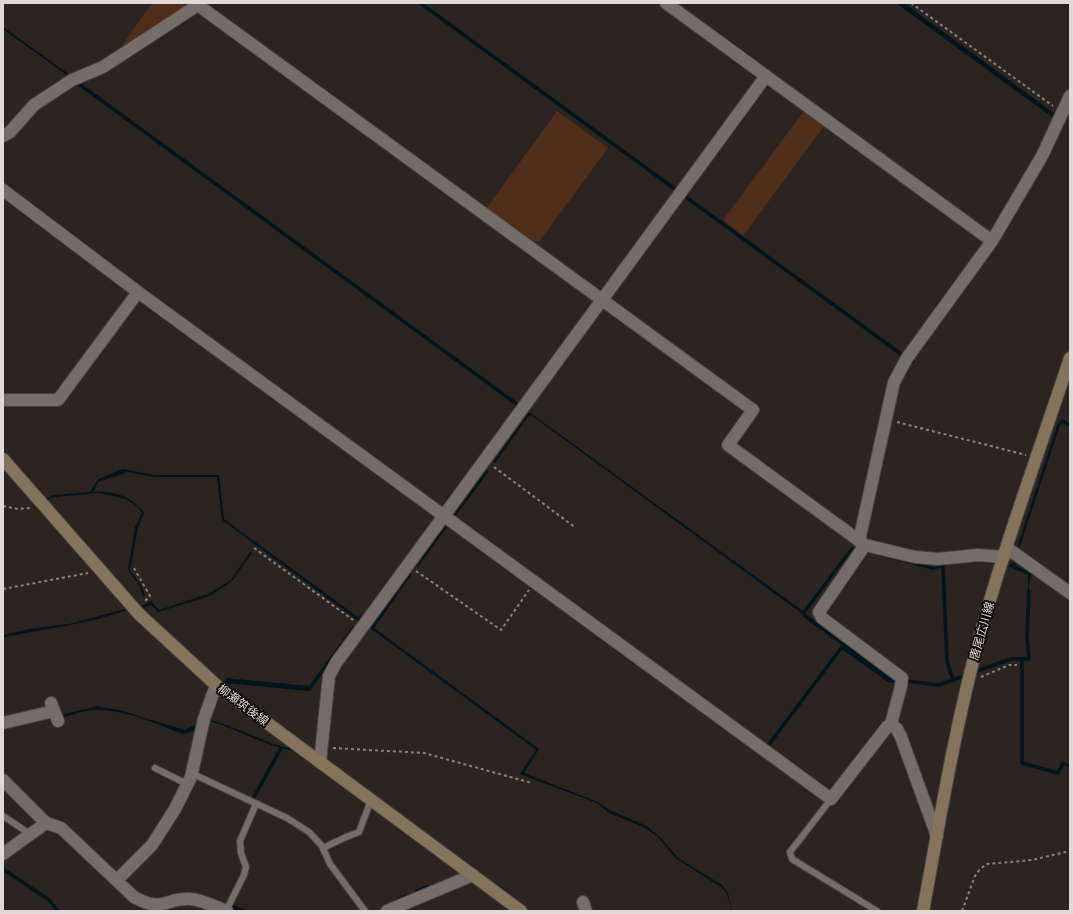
<svg xmlns="http://www.w3.org/2000/svg" width="1073" height="914" viewBox="0 0 1073 914" font-family="Jost,'Noto Sans JP',sans-serif">
  <rect width="100%" height="100%" fill="#2b2420"/>
  <path fill="#4f2e19" d="M152,3H182L188,8L114,57Z
    M557,111L608,148L539,242L537,241L533,244L486,209Z
    M804,111L824,126L743,236L723,220Z"/>
  <path fill="#03151d" d="M896,3H904L1055,114L1052,117Z
    M3,27L70,75L68,76L3,29Z
    M529,412L803,611L852,546L854,548L804,615L531,415L528,417L495,463L493,462Z
    M1063,419L1070,424V427L1063,423L1060,425L1019,549L1017,548L1058,423Z
    M123,469L155,475H219L224,519L358,617L360,615L363,617L360,622L222,520L217,477H153L128,472L98,482L93,492C111,489 134,497 144,513L138,528L130,570L141,585L145,595L143,597L140,586L128,570L135,527L142,513L138,507L126,499L99,493L54,497L47,500L46,498L54,495L90,492L98,479Z
    M487,469L489,471L455,517L453,516Z
    M445,526L447,527L418,567L416,566Z
    M868,550L934,567L954,560L993,561V563L971,562L954,563L933,570L867,552Z
    M250,552L252,553L232,581L210,596L158,612L151,605L143,608L142,606L151,601L159,610L208,594L231,580Z
    M1013,562L1016,563L1015,565L1031,573L1028,594V575L1008,566Z
    M411,573L412,574L374,628L539,749L524,773L598,802L610,810L647,826L662,839L678,858L722,885L728,893L732,911L726,892L721,887L675,858L657,836L643,827L609,813L597,803L520,774L536,750L535,749L370,628Z
    M126,609L127,610C86,625 45,628 3,638V635L34,628L69,624Z
    M353,626L356,628L310,691L225,683L226,678L309,686Z
    M97,706L119,710L185,730L194,725L197,727L192,732L183,734C156,724 125,709 95,710C84,710 72,715 62,718L61,715Z
    M210,720C239,727 264,744 294,749V751C264,746 238,729 209,721Z"/>
  <g fill="none" stroke-linecap="round" stroke-linejoin="round">
    <path stroke="#03151d" stroke-width="3.5" d="M420,3L912,362
      M75,81L518,405
      M943,566L947,661L953,680
      M804,613L805,616L892,679
      M1022,659V763L1058,773L1063,763L1070,766
      M977,671L1011,659H1029L1027,637L1029,591
      M906,681L939,685L964,676
      M767,747L842,647L890,681H895
      M253,799L281,748
      M3,869L49,900L58,911
      M417,891L428,887
      M393,903L406,896
      M233,907L245,911
      M166,910L169,909"/>
    <g stroke="#484240" stroke-width="8">
      <path id="lane" d="M155,768L187,784
        M191,773L287,818L309,832L322,846L330,864L365,911
        M831,799L790,852L792,859L877,911
        M3,816L30,834
        M323,848L346,837L359,832L371,800
        M226,911L244,875L246,867L241,853L240,841L256,804"/>
    </g>
    <g stroke="#484240" stroke-width="14">
      <path id="street" d="M195,3L753,410L728,445L865,545L915,557L938,559L978,555L1004,557
        M666,3L992,241
        M3,136L10,132L34,105L72,80L103,67L201,3
        M3,190L138,292L831,799L887,727L891,724L897,729L901,737L937,836
        M3,400H58L138,292
        M859,541L894,382L907,358L992,241L1042,156L1070,96
        M865,545L819,612L822,618L902,678L901,686L891,724
        M1007,548L1070,593
        M51,703L58,721
        M3,723L54,711
        M320,762L329,676L336,663L766,76
        M3,780L46,823L61,828L134,897C165,914 165,897 191,899C202,900 216,907 227,911
        M3,854L46,823
        M117,880L152,845L175,809L191,777L204,719L216,685
        M583,902L586,911
        M387,911L473,875"/>
    </g>
    <g stroke="#484240" stroke-width="14">
      <path id="secondary" d="M3,459L139,614L216,685L521,911
        M923,911C939,825 953,738 975,654C1001,554 1038,455 1070,358"/>
    </g>
    <path stroke="#87817e" stroke-width="2" stroke-dasharray="3 3" stroke-linecap="butt" d="M911,3L1053,106
      M897,422L1026,455
      M494,467L576,528
      M3,506L18,509L30,508
      M254,548L353,620
      M134,568L150,596L144,602
      M416,571L501,630L529,590
      M3,589L88,573
      M981,677L1009,665H1017
      M333,748L424,753L532,783
      M962,911L975,876L980,869L987,864L1032,860L1070,851"/>
    <use href="#lane" stroke="#756d69" stroke-width="6"/>
    <use href="#street" stroke="#756d69" stroke-width="12"/>
    <use href="#secondary" stroke="#85745d" stroke-width="12"/>
  </g>
  <g text-anchor="middle" dominant-baseline="central" stroke-width="4" stroke-linejoin="round" paint-order="stroke">
    <g font-size="12" fill="#dfdad8" stroke="#110e0c">
      <text transform="translate(982 631) rotate(-74)">唐尾広川線</text>
      <text transform="translate(243 705) rotate(37)">柳瀬筑後線</text>
    </g>
  </g>
  <rect width="1073" height="914" fill="none" stroke="#dfdad8" stroke-width="8"/>
</svg>
